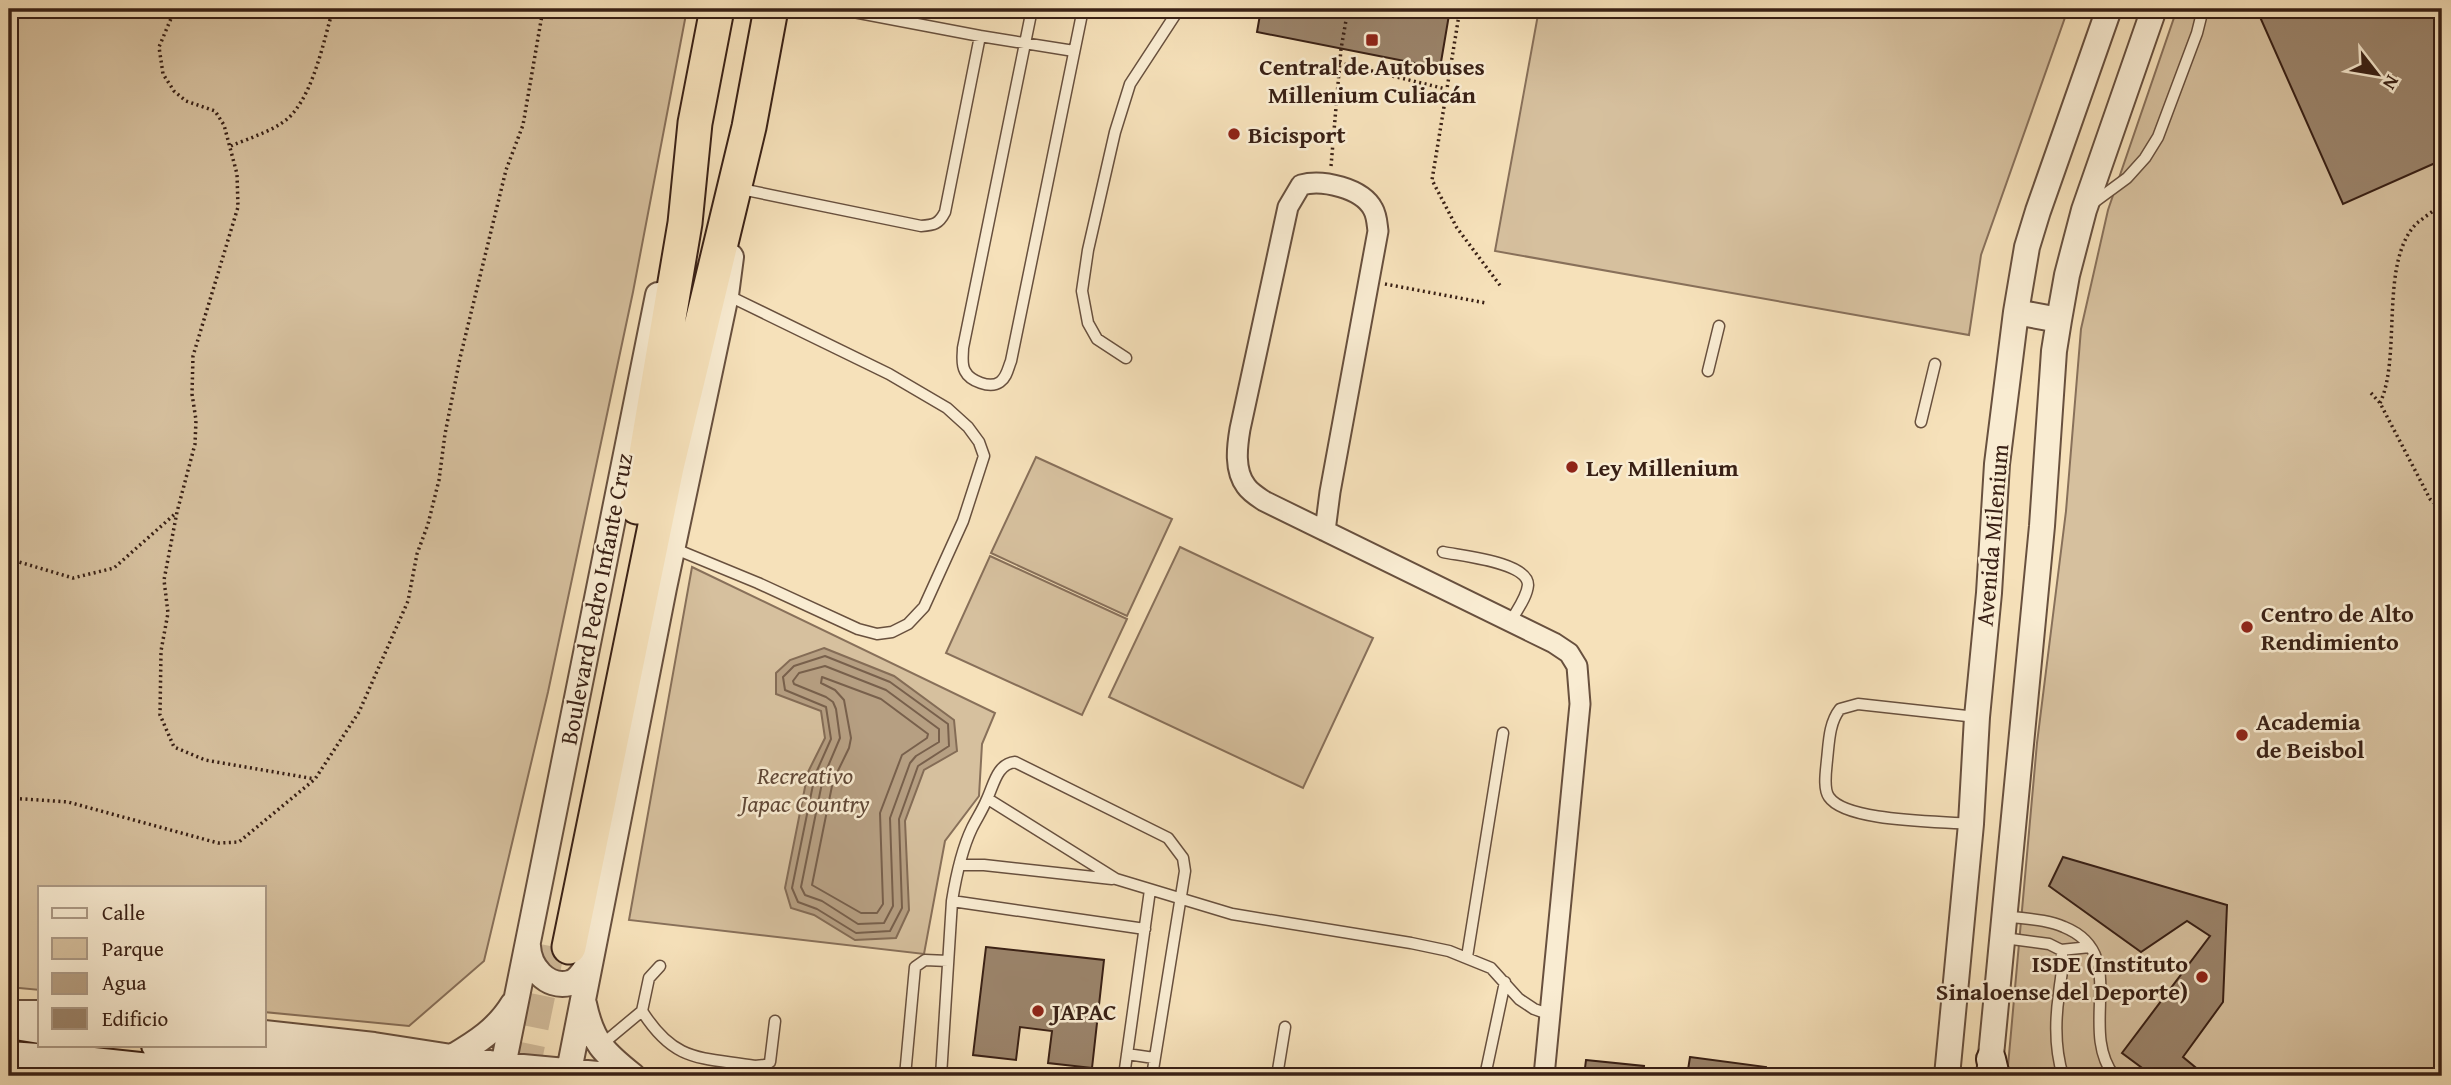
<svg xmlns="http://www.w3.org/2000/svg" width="2451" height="1085" viewBox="0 0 2451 1085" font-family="'Gentium Book Plus',serif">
  <rect width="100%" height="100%" fill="#f6e1ba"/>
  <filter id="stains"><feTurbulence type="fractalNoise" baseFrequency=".00286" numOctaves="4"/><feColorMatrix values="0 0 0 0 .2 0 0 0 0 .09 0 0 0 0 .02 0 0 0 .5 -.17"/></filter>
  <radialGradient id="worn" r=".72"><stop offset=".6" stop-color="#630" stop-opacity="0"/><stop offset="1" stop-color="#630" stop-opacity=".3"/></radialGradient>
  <path fill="#d6c09e" stroke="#88705a" stroke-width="2" d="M9,9H687L633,292L548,692L484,961L409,1026L264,1012V887H40V990L9,987Z
    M1539,9H2068L1981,255L1969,335L1495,251Z
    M2177,9H2442V1076H2011L2008,1066L2037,743L2066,511L2081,329L2108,210Z
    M1036,457L1172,519L1127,616L991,553Z
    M1180,547L1373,638L1303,788L1109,697Z
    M990,556L1127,619L1082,715L946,653Z
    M692,567L995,713L982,744L979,796L945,841L924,954L629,920Z"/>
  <path fill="#b69f82" stroke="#846c56" stroke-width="2" d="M824,648L894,676L954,720L957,751L924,770L905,821L909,910L896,938L855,940L814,915L791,908L785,888L808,772L825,738L821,711L776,694V673L790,660Z"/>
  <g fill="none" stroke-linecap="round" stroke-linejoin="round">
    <path stroke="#78604c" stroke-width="2" d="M825,656L890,682L948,724L949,746L918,766L899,819L902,908L890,931L856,933L817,909L798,902L792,888L815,775L831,739L826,707L785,690L783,677L794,666Z
      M825,666L886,690L939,729V742L916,756L910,763L890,818L893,906L884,923L858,924L822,901L805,895L801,887L823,778L840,738L836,709L833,702L826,697L794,684L793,681L799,673Z
      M822,677L881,699L928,734L927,738L902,755L880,813L883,904L877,913H861L812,885L833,781L849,748L851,738L844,700L835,690L821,683Z"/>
  </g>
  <path fill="#9b846b" stroke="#392015" stroke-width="2" d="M1261,9H1450L1440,68L1257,32Z
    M2277,9H2442V160L2343,204L2260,17Z
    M2063,857L2227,905L2223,1002L2183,1057L2206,1076H2153L2122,1053L2210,936L2187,921L2141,952L2049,886Z
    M986,947L1104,960L1092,1068L1048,1063L1052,1031L1020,1027L1016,1060L973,1055Z
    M1690,1057L1766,1067L1765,1076H1687Z
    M1586,1060L1644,1066L1643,1076H1584Z"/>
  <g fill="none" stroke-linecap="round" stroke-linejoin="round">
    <path stroke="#d0ba99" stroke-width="33" stroke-dasharray="33 17" stroke-linecap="butt" d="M522,1076L549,945"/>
    <g stroke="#68503e" stroke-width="13">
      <path id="service" d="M838,9L980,36L1074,51
        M1032,9L963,348C963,355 961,364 965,371C970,381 990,389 1000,382C1007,377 1008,368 1011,361L1083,9
        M741,189L921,226C934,225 939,224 945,212L980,36
        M2093,203L2127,178L2145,158L2158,137L2197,33L2203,9
        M1126,358L1097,339L1088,323L1082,291L1088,250L1115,132L1130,84L1179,9
        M1708,371L1719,326
        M1921,422L1935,364
        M673,548L758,583L858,629L877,634L892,632L908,624L924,607L963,521L984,456L979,442L968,427L947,408L889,374L727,295
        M1443,552C1461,556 1528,562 1528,585C1527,597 1517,610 1511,621
        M988,799L1116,879L1232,914L1411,943L1449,951L1491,968L1519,999L1534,1009L1548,1014
        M1970,824C1939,821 1846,822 1829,797C1823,789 1826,771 1827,760C1829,742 1829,723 1840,709L1858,704L1976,717
        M960,865H984L1112,879
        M952,901L1145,929
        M2005,916C2025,919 2046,919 2064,927C2131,954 2077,1027 2114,1076
        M2004,938L2049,944L2061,950L2090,947
        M2061,950C2065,965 2060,979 2059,994C2055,1021 2055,1050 2063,1076
        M1467,957L1503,733
        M642,1011C675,1063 700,1057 755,1066L765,1065L770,1062L775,1021
        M600,1046L642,1011L649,978L660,966
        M1127,1054L1154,1058
        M905,1076L915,967L925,960L948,961
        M941,1076L952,901C956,876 961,851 972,828C977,818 983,809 987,799C994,784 997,764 1015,762L1168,838L1183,858L1185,871L1152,1076
        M1124,1076L1150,890
        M1277,1076L1285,1027
        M1485,1076L1505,982"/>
    </g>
    <g stroke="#68503e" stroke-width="23">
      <path id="minor" d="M1325,531L1330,492L1378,231C1377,224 1377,216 1373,209C1362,188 1322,179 1301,185L1288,207L1240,429C1237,447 1234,470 1246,486C1250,492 1258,497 1264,501L1554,643L1569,653L1577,666L1580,704L1544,1076"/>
    </g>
    <g stroke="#68503e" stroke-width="28">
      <path id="tertiary" d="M2016,312L2059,320
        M528,946C529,966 546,989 570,983C580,980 584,970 590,962
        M584,1004C592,1042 604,1053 633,1076
        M9,1013H40
        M264,1033L374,1045L503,1065L619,1076
        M452,1057C476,1043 498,1029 513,1004
        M23,1067L74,1076
        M501,1076L658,295
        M568,1076L664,588L726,295L731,257
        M1947,1076L1971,824L1977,717L1989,593L1997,464L2016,312L2027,247L2038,211L2109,9
        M1989,1076L2042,526L2054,351L2059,320L2067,275L2084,210L2154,9"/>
    </g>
    <g stroke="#392015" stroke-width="32">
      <path id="secondary" d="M9,1024L40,1029
        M156,1045L441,1076
        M9,1056L93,1062L224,1076
        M1991,1059L1995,1076"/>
    </g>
    <g stroke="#392015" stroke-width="37">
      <path id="trunk" d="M637,507L685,223L695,123L717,9
        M569,947L667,467L749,127L771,9"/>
    </g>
    <path stroke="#392015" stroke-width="3.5" stroke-dasharray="2 3.5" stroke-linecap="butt" d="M175,9L159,47L163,74L174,91L186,101L215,111L224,125L237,174L238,207L193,356L192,394L196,420L195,444L177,512L164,580L168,613L161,651L160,715L174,747L205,760L315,779
      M1460,9L1432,180L1457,228L1502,288
      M1339,63L1446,89
      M231,146C251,137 281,129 294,112C315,86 324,40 333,9
      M1331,166L1341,49L1348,9
      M1385,284L1486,303
      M2371,393L2380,403L2430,499L2442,510
      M2380,403C2402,356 2379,263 2416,224C2424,217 2434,211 2442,204
      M9,559L73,578L114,568L176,513
      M9,798L68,802L218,843L239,842L315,779L359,712L408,601L417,554L428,524L439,480L445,434L460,358L506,170L523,125L543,9
      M653,1071L707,1076"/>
    <use href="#service" stroke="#f9ecd2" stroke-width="10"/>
    <use href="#minor" stroke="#f9ecd2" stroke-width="19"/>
    <use href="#tertiary" stroke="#f9ecd2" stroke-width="24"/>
    <use href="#secondary" stroke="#f9ecd2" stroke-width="28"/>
    <use href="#trunk" stroke="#f6e1ba" stroke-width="33"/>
  </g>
  <g fill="#8f2418" stroke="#f9ecd2" stroke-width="2.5">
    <rect x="1365" y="33" width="14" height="14" rx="3.5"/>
    <circle cx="1234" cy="134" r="7"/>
    <circle cx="1572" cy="467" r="7"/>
    <circle cx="2247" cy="627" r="7"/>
    <circle cx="2242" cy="735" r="7"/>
    <circle cx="2202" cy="977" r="7"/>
    <circle cx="1038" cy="1011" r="7"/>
  </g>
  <g text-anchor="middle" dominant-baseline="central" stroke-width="5" stroke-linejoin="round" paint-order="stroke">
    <g font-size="24" font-weight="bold" fill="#392015" stroke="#f9ecd2" text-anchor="start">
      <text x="1372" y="66" text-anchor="middle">Central de Autobuses<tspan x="1372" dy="28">Millenium Culiacán</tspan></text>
      <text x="1248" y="134">Bicisport</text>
      <text x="1586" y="467">Ley Millenium</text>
      <text x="2261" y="613">Centro de Alto<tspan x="2261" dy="28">Rendimiento</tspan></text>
      <text x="2256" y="721">Academia<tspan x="2256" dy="28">de Beisbol</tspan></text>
      <text x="2188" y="963" text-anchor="end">ISDE (Instituto<tspan x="2188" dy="28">Sinaloense del Deporte)</tspan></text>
      <text x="1052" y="1011">JAPAC</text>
    </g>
    <g font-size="24" fill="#392015" stroke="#f9ecd2">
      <text transform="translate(1992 535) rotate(-85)">Avenida Milenium</text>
      <text transform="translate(596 599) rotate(-79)">Boulevard Pedro Infante Cruz</text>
    </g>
    <g font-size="24" font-style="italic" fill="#604837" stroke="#f9ecd2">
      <text x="805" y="775">Recreativo<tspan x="805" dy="28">Japac Country</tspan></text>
    </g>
  </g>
  <rect width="2451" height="1085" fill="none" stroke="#f6e1ba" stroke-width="35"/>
  <rect x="10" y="10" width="2430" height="1064" fill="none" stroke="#392015" stroke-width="3.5"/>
  <rect x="18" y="18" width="2416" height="1050" fill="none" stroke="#392015" stroke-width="2"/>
  <rect x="38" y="886" width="228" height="161" fill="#f9ecd2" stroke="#ac9a86" stroke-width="2"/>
  <rect x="52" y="908" width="35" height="10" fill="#f9ecd2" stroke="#ac9a86" stroke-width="2"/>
  <text x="102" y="920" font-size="21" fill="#392015">Calle</text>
  <rect x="52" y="938" width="35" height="21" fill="#d6c09e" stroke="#ac9a86" stroke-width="2"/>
  <text x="102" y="956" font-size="21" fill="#392015">Parque</text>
  <rect x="52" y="973" width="35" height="21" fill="#b69f82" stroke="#ac9a86" stroke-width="2"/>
  <text x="102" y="990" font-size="21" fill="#392015">Agua</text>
  <rect x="52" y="1008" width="35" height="21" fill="#9b846b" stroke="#ac9a86" stroke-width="2"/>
  <text x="102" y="1026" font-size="21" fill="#392015">Edificio</text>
  <g transform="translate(2377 74) rotate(121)" stroke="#f9ecd2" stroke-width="5" paint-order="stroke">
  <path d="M0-5L12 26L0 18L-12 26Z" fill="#392015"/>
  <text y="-10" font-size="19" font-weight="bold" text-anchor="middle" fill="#392015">N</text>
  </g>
  <rect width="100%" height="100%" filter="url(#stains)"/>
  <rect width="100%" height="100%" fill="url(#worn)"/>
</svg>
